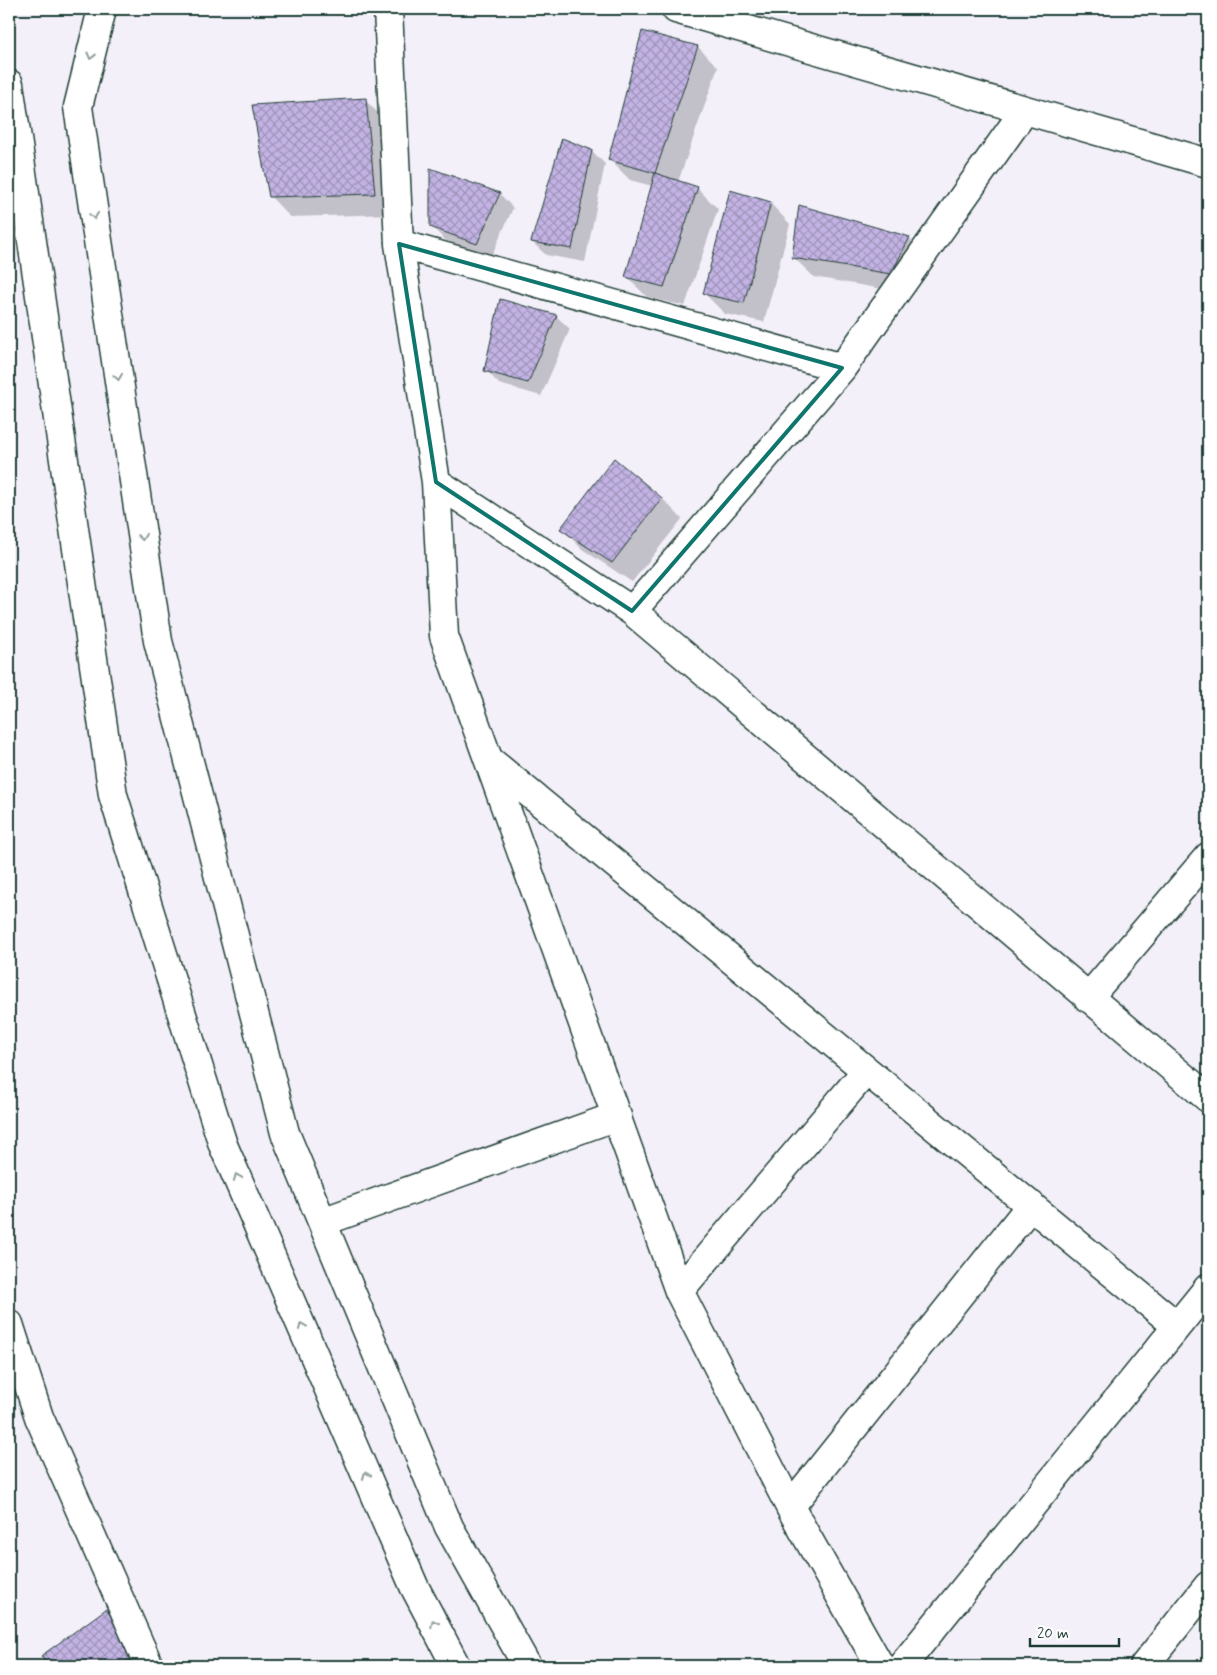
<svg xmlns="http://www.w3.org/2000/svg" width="1217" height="1675" viewBox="0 0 1217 1675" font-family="Mynerve,sans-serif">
  <defs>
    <pattern id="building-cross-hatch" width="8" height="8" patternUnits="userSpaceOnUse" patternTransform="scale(1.25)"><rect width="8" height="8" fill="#c3b3e4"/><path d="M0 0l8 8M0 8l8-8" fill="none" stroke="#9e93ba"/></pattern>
  </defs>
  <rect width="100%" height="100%" fill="#f3f0fa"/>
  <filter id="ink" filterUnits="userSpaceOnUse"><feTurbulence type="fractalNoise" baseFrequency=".02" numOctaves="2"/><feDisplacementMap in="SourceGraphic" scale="10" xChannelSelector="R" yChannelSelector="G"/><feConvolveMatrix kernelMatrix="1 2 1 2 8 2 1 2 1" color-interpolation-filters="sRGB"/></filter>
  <g filter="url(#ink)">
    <path fill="#0003" d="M698,47L718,67L678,182L697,188L718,209L685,306L647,297L627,277L652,186L630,180L610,160Z
      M365,100L385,120L395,214L290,217L270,196Z
      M592,151L605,164L585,262L546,255L532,242Z
      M431,170L500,194L513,208L491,257L445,240L432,227Z
      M770,203L790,224L764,322L725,314L704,293Z
      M909,238L929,258L911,294L814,277L793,257Z
      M556,316L570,329L541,396L499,384L486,370Z
      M662,498L682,519L632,582L582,549L562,529Z
      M106,1611L126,1631L151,1666H49L42,1656Z"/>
    <path fill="url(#building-cross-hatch)" stroke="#1f3d34" d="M642,31L698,46L655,173L608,160Z
      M366,98L375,194L269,197L252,105Z
      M562,138L592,150L572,249L531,242Z
      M430,168L500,193L477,244L430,227Z
      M655,173L698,187L664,287L625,277Z
      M730,190L771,202L744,303L703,294Z
      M799,205L910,237L891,274L792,258Z
      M500,299L557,315L528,383L484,371Z
      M614,458L662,498L612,563L560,529Z
      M106,1609L138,1653L120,1666H48L41,1656Z"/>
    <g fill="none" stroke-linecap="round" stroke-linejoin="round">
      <g stroke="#1f3d34" stroke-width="31">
        <path id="minor" d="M102,9L78,107L158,641L285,1133L449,1527L527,1666
          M388,9L399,244L436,482L632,611L1208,1098
          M676,9L1208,163
          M9,84L113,795L223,1145L414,1586L456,1666
          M399,244L842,368
          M436,482L444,636L679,1291L790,1507L880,1666
          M632,611L842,368L1025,110
          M489,760L1177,1326
          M1088,998L1208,857
          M322,1222L617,1116
          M679,1291L866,1071
          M9,1324L39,1417L149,1666
          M790,1507L1031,1205
          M902,1666L1208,1288
          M1144,1666L1208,1586"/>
      </g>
      <use href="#minor" stroke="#fff" stroke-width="28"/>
    </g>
    <defs><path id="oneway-chevron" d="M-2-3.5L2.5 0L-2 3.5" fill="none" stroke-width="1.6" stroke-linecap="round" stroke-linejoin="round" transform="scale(1.25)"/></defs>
    <g stroke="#8f9e9a">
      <use href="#oneway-chevron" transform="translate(91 56) rotate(104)"/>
      <use href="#oneway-chevron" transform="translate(94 216) rotate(82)"/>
      <use href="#oneway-chevron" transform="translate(118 377) rotate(82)"/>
      <use href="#oneway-chevron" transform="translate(142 537) rotate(82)"/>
      <use href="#oneway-chevron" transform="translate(237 1177) rotate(-113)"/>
      <use href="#oneway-chevron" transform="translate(302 1326) rotate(-113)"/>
      <use href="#oneway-chevron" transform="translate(366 1475) rotate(-113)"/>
      <use href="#oneway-chevron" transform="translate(434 1623) rotate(-117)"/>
    </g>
  </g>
  <path fill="none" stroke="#0f766e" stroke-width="4" stroke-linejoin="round" d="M399,244L842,368L632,611L436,482Z"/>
  <rect width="1217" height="1675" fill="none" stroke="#fff" stroke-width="30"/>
  <rect x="15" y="15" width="1187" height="1645" fill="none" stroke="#1f3d34" stroke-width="2" filter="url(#ink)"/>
  <path d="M1030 1638v8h89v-8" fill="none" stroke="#1f3d34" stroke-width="2.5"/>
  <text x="1037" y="1638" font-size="15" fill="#1f3d34" stroke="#ffffff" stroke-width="4" paint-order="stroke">20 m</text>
</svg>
